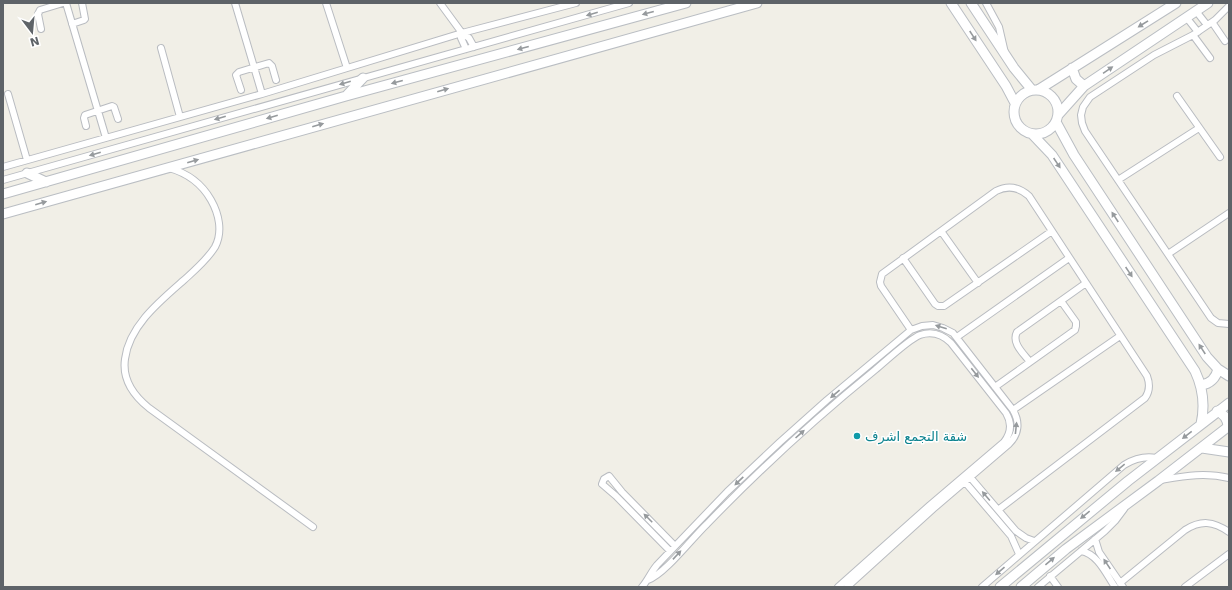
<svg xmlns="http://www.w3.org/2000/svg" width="1232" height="590" viewBox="0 0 1232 590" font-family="'DejaVu Sans',Cairo,sans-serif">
  <rect width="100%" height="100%" fill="#f1efe7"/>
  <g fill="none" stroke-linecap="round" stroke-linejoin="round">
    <g stroke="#b9bcc1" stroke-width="8">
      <path id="street" d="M66,3L106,138
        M235,3L262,94
        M326,3L347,68
        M440,3L462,33L469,38L474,47
        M986,3L999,27L1005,53
        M1229,6L1215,20L1193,35L1154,55L1090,97L1083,107L1081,115L1082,123L1085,131L1211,318L1218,323L1229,324
        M1196,11L1207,25
        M1186,17L1198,32
        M1212,22L1225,41
        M72,24L84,20L85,19L82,3
        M41,29L38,14L40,10L63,3
        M462,33L461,38L466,49
        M1193,35L1210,58
        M161,48L180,117
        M241,90L236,75L239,72L269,63L272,66L276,80
        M8,94L27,160
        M1177,96L1220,157
        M86,126L84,118L85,115L112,106L114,107L118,119
        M3,167L262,94L462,33L576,3
        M169,168C187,173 202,184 211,200C219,214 223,232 215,247C207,260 195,270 184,280C160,301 129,326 125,359C122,380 134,396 149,408L313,527
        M3,180L629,3
        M1118,180L1199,128
        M941,231L978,283
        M1168,254L1229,213
        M903,258L935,304L938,306H944L1052,231
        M911,330L881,286L880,282L882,274L996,191C1008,185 1019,187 1029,196L1147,376C1150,384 1150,391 1145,398L998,510
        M957,337L1069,258
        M1030,362C1024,354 1011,343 1017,332L1086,283
        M995,387L1075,330L1076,326V322L1061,301
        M1013,410L1120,336
        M970,477L1016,531L1026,538L1034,541
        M1160,480C1184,476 1205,472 1229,478
        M965,482L1011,536L1019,554
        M1095,539L1099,552L1123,587
        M670,551L616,496L602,484L604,479L609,476L622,492L675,546
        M1081,551C1098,554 1106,574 1115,587
        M1050,576L1058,587
        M648,580C665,574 693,537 707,524C760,469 816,418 875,370C886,361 909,339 920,335C932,331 943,335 951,343L1006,413C1012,423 1011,433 1004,442L930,505L838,587
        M1120,583L1185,530C1201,520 1213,521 1229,532
        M642,587C648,580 651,572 657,565L727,492L780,442L827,400L911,330L922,326L933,325L943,328L953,333L1013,410C1020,422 1019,434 1009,444L933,509L847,587
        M982,587L1124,465C1134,459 1145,456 1156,458
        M1038,587L1105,531L1115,521L1124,509
        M1185,587L1229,554"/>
    </g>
    <g stroke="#babec3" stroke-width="11">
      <path id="secondary" d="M951,3L1006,86L1015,103
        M971,3L1014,68L1032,90
        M1072,68L1076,79L1084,86
        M1014 112a22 22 0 1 1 44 0a22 22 0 1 1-44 0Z
        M1038,90L1176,3
        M346,96L363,78
        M1058,115L1084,86L1208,3
        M1056,122L1074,155L1207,357L1218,369L1229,376
        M1032,134L1052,155L1195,371C1203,388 1205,406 1201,424
        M27,173L46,182
        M3,194L346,96L686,3
        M3,214L757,3
        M1201,385C1210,384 1216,378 1218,369
        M1217,411C1224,414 1228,419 1228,427
        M1202,448L1229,452
        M1000,587L1128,481L1229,403
        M1021,587L1066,549L1158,481L1229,426"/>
    </g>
    <use href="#street" stroke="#fff" stroke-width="6"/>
    <use href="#secondary" stroke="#fff" stroke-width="9"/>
  </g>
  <defs><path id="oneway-solid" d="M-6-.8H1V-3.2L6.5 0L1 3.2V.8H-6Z"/></defs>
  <g fill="#969a9d">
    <use href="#oneway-solid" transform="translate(648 13) rotate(165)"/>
    <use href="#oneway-solid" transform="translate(592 14) rotate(164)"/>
    <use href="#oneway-solid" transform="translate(1143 24) rotate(148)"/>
    <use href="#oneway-solid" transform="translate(973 36) rotate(57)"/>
    <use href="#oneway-solid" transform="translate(523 48) rotate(165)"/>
    <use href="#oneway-solid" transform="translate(1108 70) rotate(-34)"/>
    <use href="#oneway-solid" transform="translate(397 82) rotate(165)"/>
    <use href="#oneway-solid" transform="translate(345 83) rotate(164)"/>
    <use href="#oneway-solid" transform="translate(443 90) rotate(-16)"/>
    <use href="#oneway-solid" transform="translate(272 117) rotate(164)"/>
    <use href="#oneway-solid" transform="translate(220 118) rotate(164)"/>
    <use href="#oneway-solid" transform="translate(318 125) rotate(-16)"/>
    <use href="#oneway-solid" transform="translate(95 154) rotate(164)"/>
    <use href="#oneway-solid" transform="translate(193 161) rotate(-16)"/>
    <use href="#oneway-solid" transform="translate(1057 163) rotate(56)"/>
    <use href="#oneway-solid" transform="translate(41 203) rotate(-16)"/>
    <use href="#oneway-solid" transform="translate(1115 217) rotate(-123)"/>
    <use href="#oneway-solid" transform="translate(1129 272) rotate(56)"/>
    <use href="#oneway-solid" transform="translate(941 327) rotate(-163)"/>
    <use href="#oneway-solid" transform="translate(1202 349) rotate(-123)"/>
    <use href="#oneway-solid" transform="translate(975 373) rotate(52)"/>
    <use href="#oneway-solid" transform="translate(835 394) rotate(140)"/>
    <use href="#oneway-solid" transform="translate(1016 428) rotate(-84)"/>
    <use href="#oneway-solid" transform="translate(800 434) rotate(-42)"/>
    <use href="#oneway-solid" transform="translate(1187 435) rotate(142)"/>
    <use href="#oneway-solid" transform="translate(1120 468) rotate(141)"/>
    <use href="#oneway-solid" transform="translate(739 481) rotate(136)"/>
    <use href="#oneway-solid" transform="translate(986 496) rotate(-130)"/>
    <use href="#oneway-solid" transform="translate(1085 515) rotate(141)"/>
    <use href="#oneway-solid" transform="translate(648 518) rotate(-135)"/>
    <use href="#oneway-solid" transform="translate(677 555) rotate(-47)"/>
    <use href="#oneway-solid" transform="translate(1050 561) rotate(-40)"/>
    <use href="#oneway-solid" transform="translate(1107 564) rotate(-124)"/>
    <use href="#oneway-solid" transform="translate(1000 571) rotate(139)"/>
  </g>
  <circle fill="#0f9aa8" stroke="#fff" stroke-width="1.5" cx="857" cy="436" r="4"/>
  <g text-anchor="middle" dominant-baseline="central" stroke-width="3" stroke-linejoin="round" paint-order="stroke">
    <g font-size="13" fill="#0d838f" stroke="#fff" text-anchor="start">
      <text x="865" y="436">شقة التجمع اشرف</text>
    </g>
  </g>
  <rect width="1232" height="590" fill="none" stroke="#5e6368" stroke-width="8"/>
  <g transform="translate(32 32) rotate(164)" stroke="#ffffff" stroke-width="3" paint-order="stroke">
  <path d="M0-3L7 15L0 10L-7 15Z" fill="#5e6368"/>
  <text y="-6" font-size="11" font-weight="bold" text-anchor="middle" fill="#5e6368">N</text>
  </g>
</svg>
